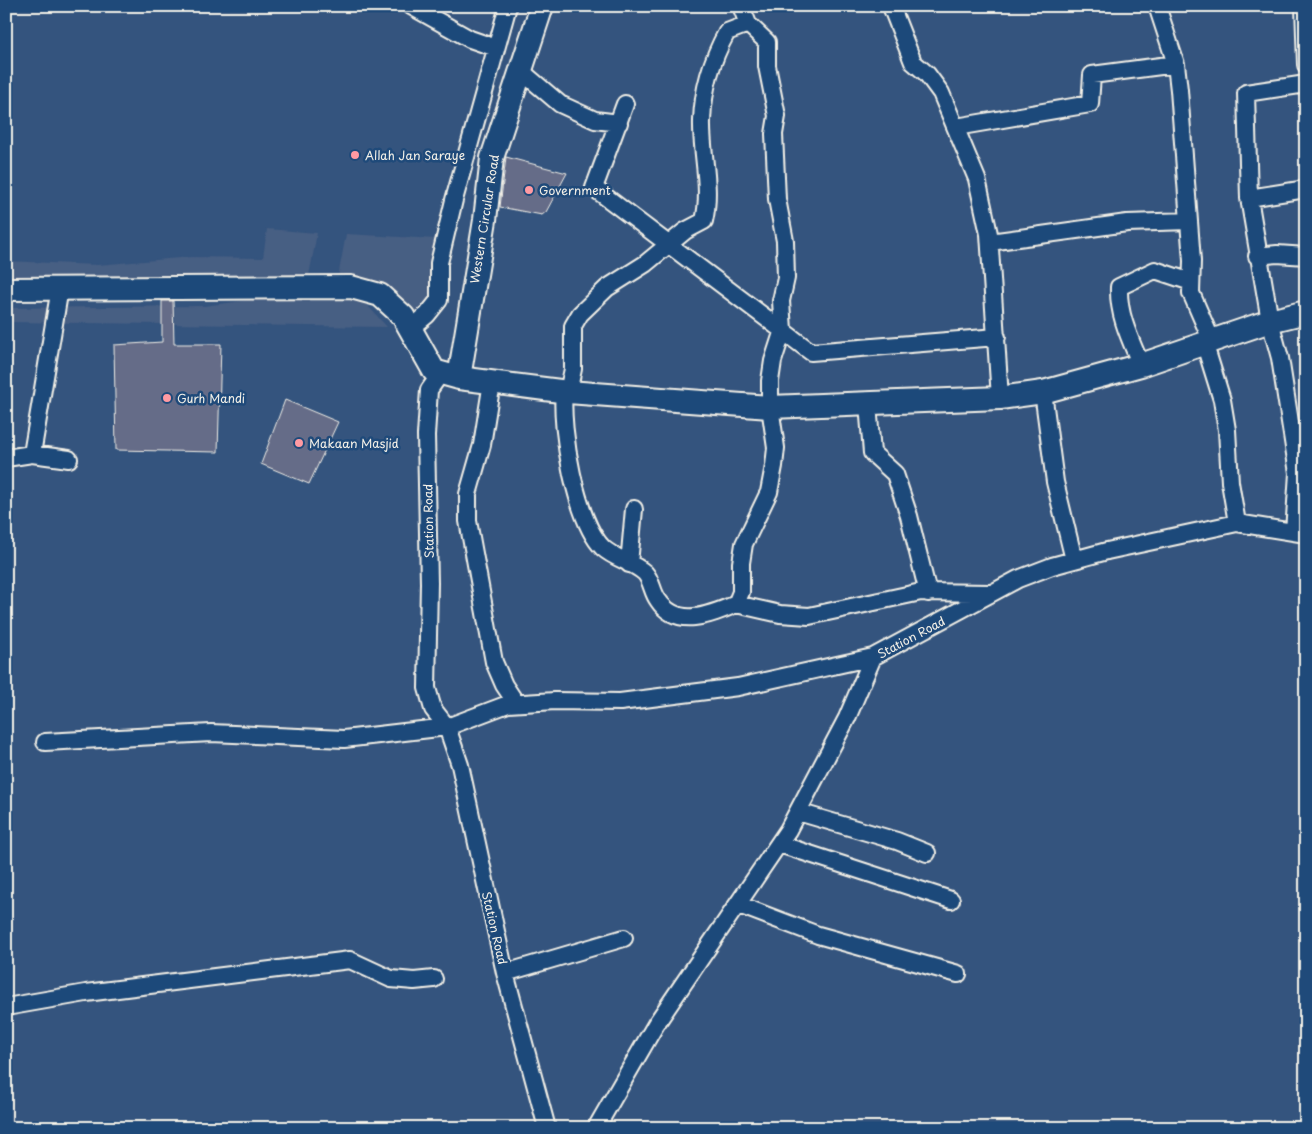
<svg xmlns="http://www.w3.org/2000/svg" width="1312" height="1134" viewBox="0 0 1312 1134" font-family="'Playpen Sans',sans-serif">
  <rect width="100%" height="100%" fill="#34547e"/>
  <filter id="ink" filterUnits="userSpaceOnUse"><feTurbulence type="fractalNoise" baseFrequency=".02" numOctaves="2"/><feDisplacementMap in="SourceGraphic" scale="10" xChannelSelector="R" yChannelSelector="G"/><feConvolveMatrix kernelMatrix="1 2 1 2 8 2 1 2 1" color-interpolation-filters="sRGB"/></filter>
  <g filter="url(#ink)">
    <path fill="#475e83" d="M267,229L317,233L309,276L286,278L152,277L6,279V261L97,265L191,257L263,258Z
      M346,234L437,239L439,300L410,329L338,277Z
      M351,287L387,327L6,322V308L204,306Z"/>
    <path fill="#656c88" stroke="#f4f1e8" d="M506,157L567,173L546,212L542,215L500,207Z
      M162,301H173L174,344H221L218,452L116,450L114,345L162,342Z
      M285,400L338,422L309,484L261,464Z"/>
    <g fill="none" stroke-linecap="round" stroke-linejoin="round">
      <g stroke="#f4f1e8" stroke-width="20">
        <path id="street" d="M411,6L470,39L496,48
          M891,6L913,62L927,74L941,93L977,179L989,234L1000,398
          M1157,6L1176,64L1179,90L1192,261L1191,293L1211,339
          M1304,6L1306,65
          M520,70L560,104L595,120L619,123
          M625,104L594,188L811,352L997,337
          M956,127L1090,104L1092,75L1176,64
          M1249,198L1306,189
          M990,242L1127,223L1189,221
          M1257,256L1277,254L1306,256
          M410,329L427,315L439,300V263L454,200L508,6
          M1204,342L1222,400L1227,430L1230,482L1237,523
          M1141,365C1130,339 1118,315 1119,287L1155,270L1191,282
          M441,373L429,390L426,435L429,583L427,688L433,709L447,727L460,765L505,973L547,1128
          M492,382L482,445L468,494V521L494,662L504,685L516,703
          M564,392C560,429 576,521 603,548C615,559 633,562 645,573C652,581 652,592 658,600C677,629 710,615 736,604L741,592V563L744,544L769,492L774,466L776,448L770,407V381L773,361L783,330L781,301L786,278L785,241L777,199L774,134L777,116L767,66V42L748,24L741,6
          M568,392L573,369V326L580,314L607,288L645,264L685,231L704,221C712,187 701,154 702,121C703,90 712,59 727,32L748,24
          M1043,392L1055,482L1074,560
          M868,404L872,453L895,474L909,516L928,593
          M32,454L60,288
          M6,458L32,454L69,459
          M1294,532L1298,473L1280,358L1270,321L1249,198L1246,93L1306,84
          M629,564L634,509
          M736,604L780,614L809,616L921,592L990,593
          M45,742L211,733L344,739L447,727L508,704L555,701L620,702L738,687L873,657L1018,579L1052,566L1107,551L1237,523L1306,534
          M798,812L897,841L927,853
          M779,844L951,900
          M739,905L818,935L958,974
          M505,973L624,938
          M6,1007L86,993L350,960L391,979L414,981L434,979
          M596,1128L656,1024L788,830L847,718L873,657"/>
      </g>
      <g stroke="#f4f1e8" stroke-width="26">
        <path id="secondary" d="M6,289L351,287L380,295L403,316L434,371L459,378L568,392L770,407L1000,398L1043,392L1141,365L1270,321L1306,312
          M459,378L485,220L492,158L542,6"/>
      </g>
      <use href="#street" stroke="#1f4a7a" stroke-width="16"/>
      <use href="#secondary" stroke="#1f4a7a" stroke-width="22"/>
    </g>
  </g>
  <g fill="#ff9aa2" stroke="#1f4a7a" stroke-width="2">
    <circle cx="355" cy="155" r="5"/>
    <circle cx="529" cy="190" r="5"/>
    <circle cx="167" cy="398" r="5"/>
    <circle cx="299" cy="443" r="5"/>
  </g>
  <g text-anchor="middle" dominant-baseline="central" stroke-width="5" stroke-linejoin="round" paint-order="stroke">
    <g font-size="12" fill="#f4f1e8" stroke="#1f4a7a" text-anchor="start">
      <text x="365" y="155">Allah Jan Saraye</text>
      <text x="539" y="190">Government</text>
      <text x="177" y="398">Gurh Mandi</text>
      <text x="309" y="443">Makaan Masjid</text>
    </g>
    <g font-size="12" fill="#f4f1e8" stroke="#1f4a7a">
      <text transform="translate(484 219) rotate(-81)">Western Circular Road</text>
      <text transform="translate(428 521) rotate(-91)">Station Road</text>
      <text transform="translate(911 637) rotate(-28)">Station Road</text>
      <text transform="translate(495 928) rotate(77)">Station Road</text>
    </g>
  </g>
  <rect width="1312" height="1134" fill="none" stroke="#1f4a7a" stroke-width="25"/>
  <rect x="12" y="12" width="1287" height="1109" fill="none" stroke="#f4f1e8" stroke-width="2" filter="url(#ink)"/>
</svg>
